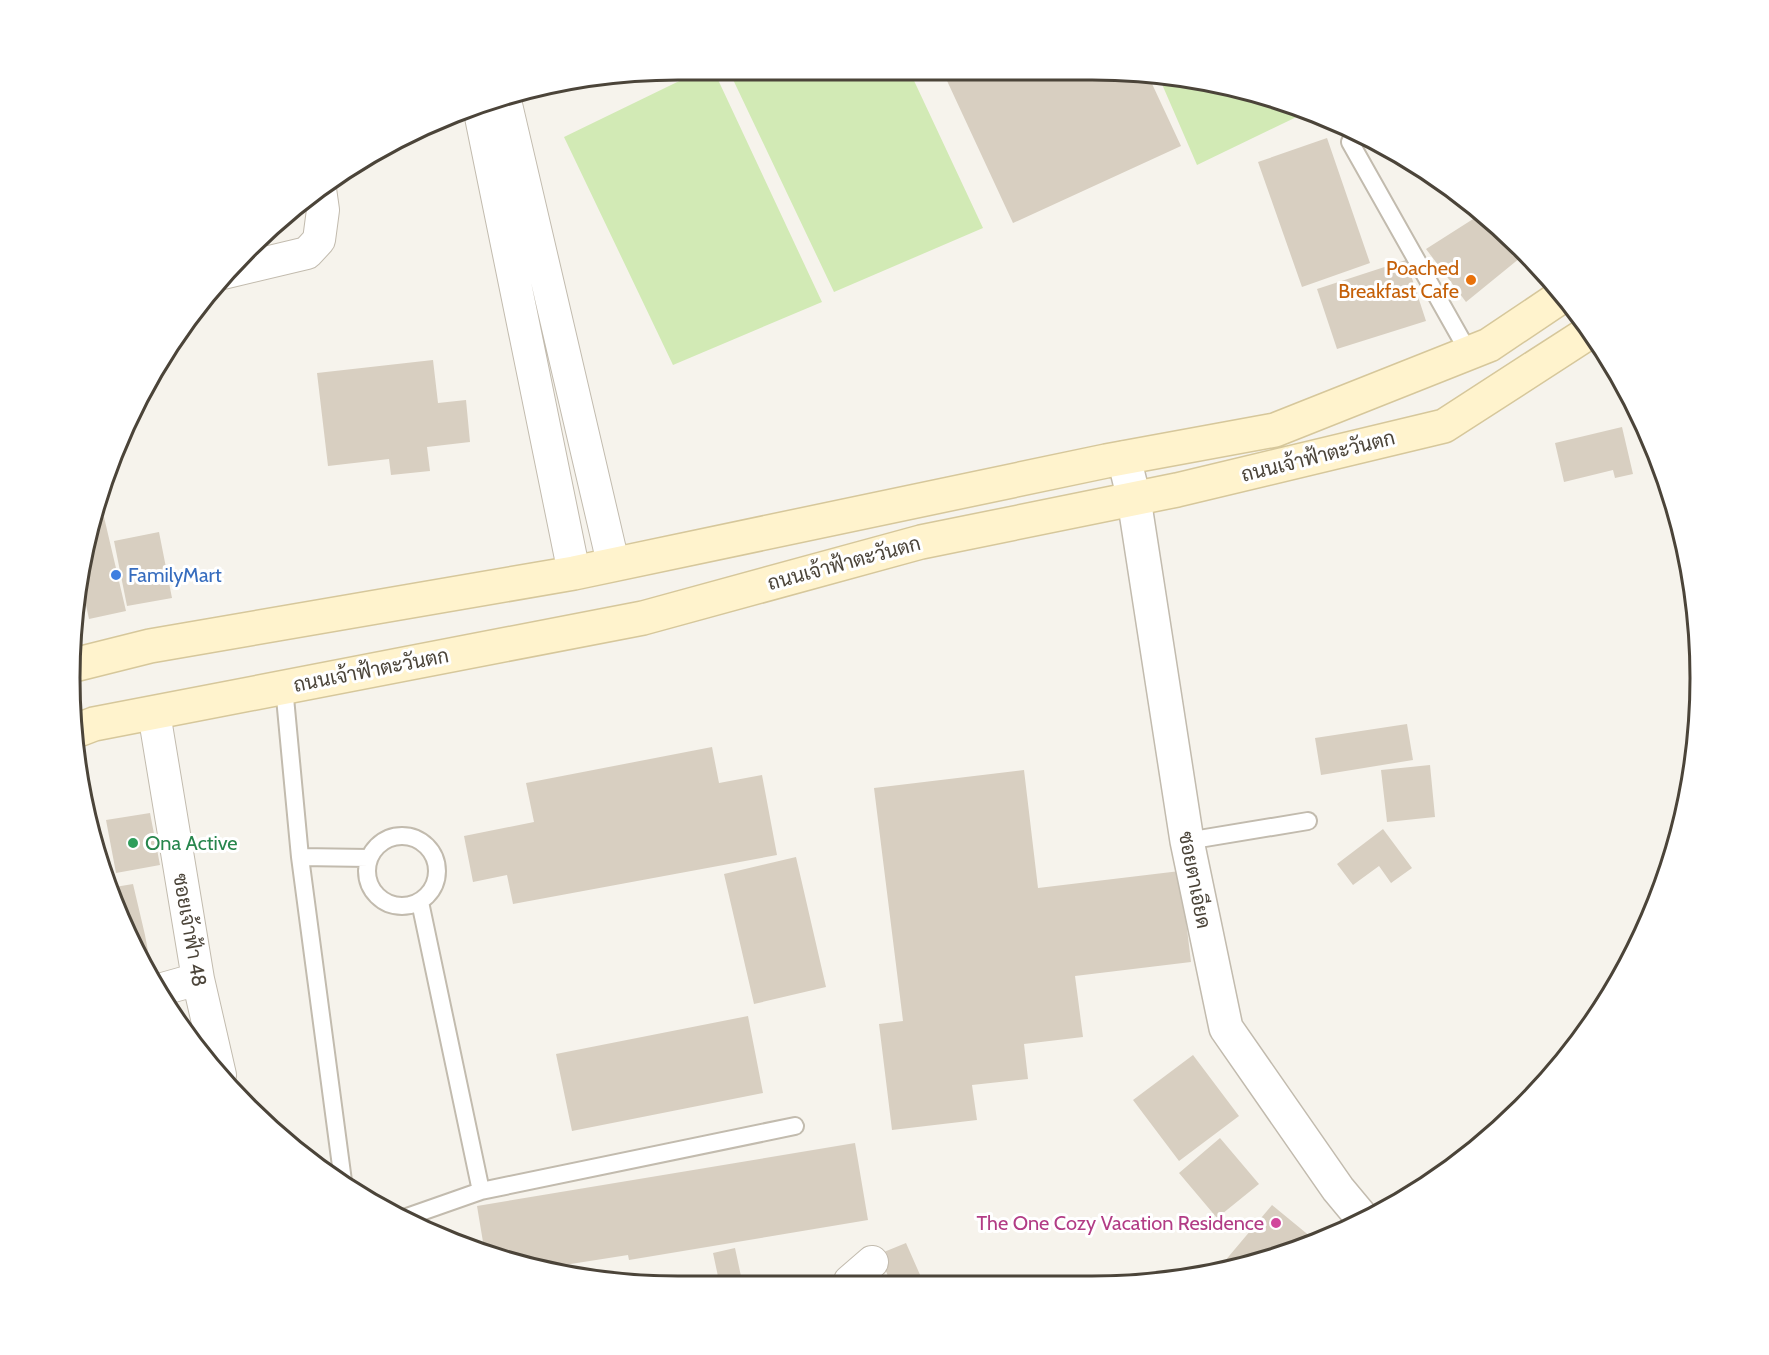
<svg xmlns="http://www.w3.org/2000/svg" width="1769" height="1355" viewBox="0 0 1769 1355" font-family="Cabin,Sarabun,sans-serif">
  <rect width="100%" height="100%" fill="#f6f3ec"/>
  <path fill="#d2eab5" d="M704,69H713L822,302L673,365L564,137Z
    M728,69L909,70L983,228L834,292Z
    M1158,75L1249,90L1307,112L1197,165Z"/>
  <path fill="#d8cfc1" d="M942,70H1131L1147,73L1181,146L1013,223Z
    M1327,138L1370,263L1302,287L1258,162Z
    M1481,214L1520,258L1466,302L1426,249Z
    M1406,260L1426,321L1337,349L1317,289Z
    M433,360L438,403L466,400L470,442L427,447L430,471L391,475L389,459L328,466L317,373Z
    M1622,427L1633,474L1615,478L1613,470L1564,482L1555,443Z
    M104,517L126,611L89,619L80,577L81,558L94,519Z
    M159,532L172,598L127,606L114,541Z
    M1407,724L1413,760L1321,775L1315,738Z
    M712,747L719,783L762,775L777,855L513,904L507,875L473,882L464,836L534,822L526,783Z
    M1430,765L1435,817L1387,822L1381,770Z
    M1024,770L1038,888L1180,871L1191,962L1075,976L1083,1037L1024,1044L1028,1079L972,1085L977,1120L892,1130L879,1024L903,1021L874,788Z
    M150,813L160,865L116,873L106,820Z
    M1383,829L1412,868L1391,883L1379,866L1353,885L1337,864Z
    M796,857L826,987L754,1004L724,874Z
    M133,884L145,935L153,978L109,888Z
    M748,1016L763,1093L572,1131L556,1054Z
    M1193,1055L1239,1116L1179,1161L1133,1100Z
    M1220,1138L1259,1184L1217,1218L1179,1173Z
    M855,1143L868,1220L629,1260L628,1255L545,1268L485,1254L477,1206Z
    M1272,1205L1317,1242L1219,1268Z
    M906,1243L921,1277L911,1281H890L879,1254Z
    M735,1248L742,1281H719L713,1253Z"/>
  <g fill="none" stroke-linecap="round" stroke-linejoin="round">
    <g stroke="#c2bbae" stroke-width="20">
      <path id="service" d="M1350,142L1469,353
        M284,687L300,857L343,1181
        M367 871a35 35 0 1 1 70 0a35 35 0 1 1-70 0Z
        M1187,841L1308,821
        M300,857L369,858
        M420,902L481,1191
        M404,1218L481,1191L795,1126"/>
    </g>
    <g stroke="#c2bbae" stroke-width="34">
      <path id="minor" d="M504,96L613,563
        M479,107L574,573
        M223,273L307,253L319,240L323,210L320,189
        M154,713L198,979L220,1075
        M159,990L198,979
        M850,1281L872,1262"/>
    </g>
    <g stroke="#c2bbae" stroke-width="36">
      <path id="tertiary" d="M1124,458L1134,499L1187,841L1226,1028L1338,1189L1363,1219"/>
    </g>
    <g stroke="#d6c79b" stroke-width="36">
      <path id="secondary" d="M74,665L150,646L574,573L1106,461L1275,430L1489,345L1562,296
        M73,732L94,724L643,618L921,542L1177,490L1444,426L1591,331"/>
    </g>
    <use href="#service" stroke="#fff" stroke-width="16"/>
    <use href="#minor" stroke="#fff" stroke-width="32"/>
    <use href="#tertiary" stroke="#fff" stroke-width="33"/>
    <use href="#secondary" stroke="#fff3cd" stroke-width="33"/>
  </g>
  <circle fill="#e8710a" stroke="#fff" stroke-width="2" cx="1471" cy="280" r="6"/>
  <circle fill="#3f7fe0" stroke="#fff" stroke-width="2" cx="116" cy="575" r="6"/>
  <circle fill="#2e9e5b" stroke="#fff" stroke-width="2" cx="133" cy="843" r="6"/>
  <circle fill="#d1479c" stroke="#fff" stroke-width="2" cx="1276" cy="1223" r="6"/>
  <g text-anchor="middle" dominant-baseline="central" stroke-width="6" stroke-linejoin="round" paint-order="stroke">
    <g font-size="20" fill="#c56008" stroke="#fff" text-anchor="end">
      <text x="1459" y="268">Poached<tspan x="1459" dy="23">Breakfast Cafe</tspan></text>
    </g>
    <g font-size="20" fill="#4b4439" stroke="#fff">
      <text transform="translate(1318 456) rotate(-14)">ถนนเจ้าฟ้าตะวันตก</text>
      <text transform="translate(844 563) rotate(-15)">ถนนเจ้าฟ้าตะวันตก</text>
      <text transform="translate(371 670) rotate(-11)">ถนนเจ้าฟ้าตะวันตก</text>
      <text transform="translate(1195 880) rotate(79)">ซอยตาเอียด</text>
      <text transform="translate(190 930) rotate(80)">ซอยเจ้าฟ้า 48</text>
    </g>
    <g font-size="20" fill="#366cbe" stroke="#fff" text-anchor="start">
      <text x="128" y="575">FamilyMart</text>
    </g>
    <g font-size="20" fill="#27864d" stroke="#fff" text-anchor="start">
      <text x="145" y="843">Ona Active</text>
    </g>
    <g font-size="20" fill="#b23c85" stroke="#fff" text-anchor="end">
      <text x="1264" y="1223">The One Cozy Vacation Residence</text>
    </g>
  </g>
  <path d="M0 0H1769V1355H0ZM678 80H1092A598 598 0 0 1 1690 678V678A598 598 0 0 1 1092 1276H678A598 598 0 0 1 80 678V678A598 598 0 0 1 678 80Z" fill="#fff" fill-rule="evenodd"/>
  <path fill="none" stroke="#4b4439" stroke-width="3" d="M678 80H1092A598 598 0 0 1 1690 678V678A598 598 0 0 1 1092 1276H678A598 598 0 0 1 80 678V678A598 598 0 0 1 678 80Z"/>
</svg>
